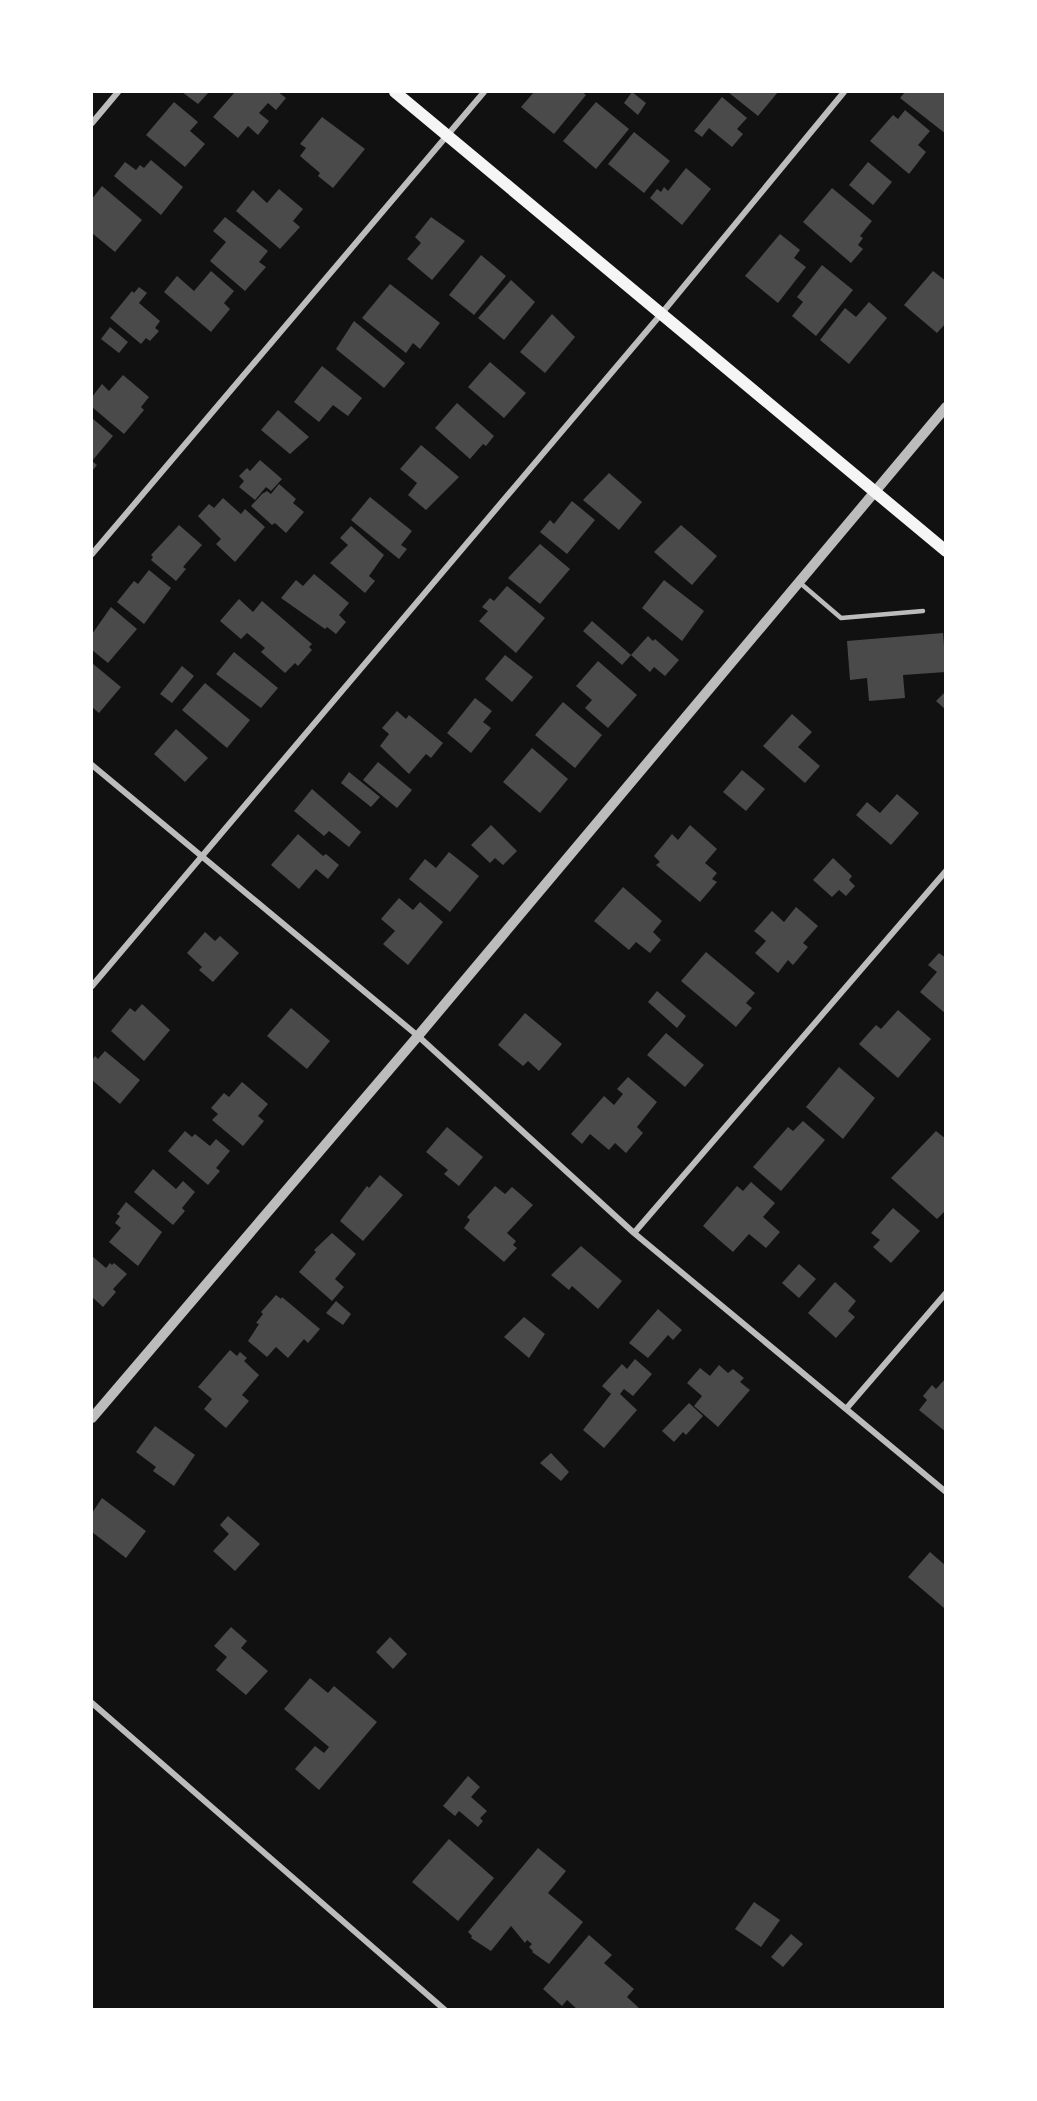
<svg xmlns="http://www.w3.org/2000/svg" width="1037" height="2101" viewBox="0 0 1037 2101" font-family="Inter,sans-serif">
  <rect width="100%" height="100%" fill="#111"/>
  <path fill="#4a4a4a" d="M182,92H209L198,104Z
    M235,92H278L286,98L276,110L268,103L259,113L269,121L258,135L248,126L238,138L213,117Z
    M534,92H582L586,95L554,134L521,107Z
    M632,92L646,103L638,115L624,103Z
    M728,92H778L758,116Z
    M905,92H946V134L900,98Z
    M722,97L747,118L737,129L743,134L732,147L709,128L702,137L694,131Z
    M174,102L198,122L190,131L205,144L185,167L146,135Z
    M596,102L629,129L596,169L563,141Z
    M905,110L930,131L918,145L926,152L909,174L870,141L893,115L898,119Z
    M322,117L365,149L333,188L318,176L320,173L300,156L306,148L300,144Z
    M634,132L670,161L644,193L608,164Z
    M151,160L183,187L161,215L114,176L125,162L136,170L140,165L144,168Z
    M868,162L892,182L873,205L849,185Z
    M686,168L711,189L682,225L650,198L657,189L661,192L664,187L668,191Z
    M102,186L142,220L115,252L92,233V199Z
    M832,188L872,221L860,236L863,238L858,245L863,249L851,263L803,222Z
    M279,189L303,209L293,221L300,227L280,249L236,211L253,190L267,203Z
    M225,217L268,251L259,262L266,267L245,291L210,261L226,242L213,231Z
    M431,217L465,241L432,280L407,259L421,243L415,237Z
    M780,234L800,250L794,258L806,267L778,303L745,276Z
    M481,255L506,276L474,315L449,295Z
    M822,265L853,290L816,336L792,316L803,302L797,297Z
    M211,271L234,291L224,303L230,309L211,332L164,292L177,276L194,291Z
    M933,271L946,281V323L937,333L904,305Z
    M511,280L535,302L504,340L478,318Z
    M390,284L440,323L420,349L413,343L406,353L362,318Z
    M139,287L147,293L139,303L160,321L155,328L159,331L150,341L146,338L141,344L110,318L132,291L134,293Z
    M869,302L887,318L849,364L820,340L845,308L856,317Z
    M552,314L575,337L545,373L520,352Z
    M354,321L405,363L384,388L336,349Z
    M110,327L128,342L119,353L101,339Z
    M490,362L526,393L504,418L468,387Z
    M322,366L362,398L348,416L333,405L319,422L294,402Z
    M123,375L149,397L141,407L144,410L124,434L92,407V397L102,384L109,391Z
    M457,403L494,436L486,446L483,444L470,459L435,428Z
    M278,410L309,437L290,454L261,430Z
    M92,418L113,436L92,461L97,465L92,471Z
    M421,445L459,477L426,510L408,495L417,483L400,469Z
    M260,460L282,479L271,491L266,487L255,500L239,487L244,481L239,476L247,468L250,471Z
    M609,473L642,502L619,530L583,500Z
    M279,484L296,499L293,503L304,512L286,533L275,523L272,525L251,506L262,494L267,491L271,494Z
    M370,497L412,531L401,545L407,549L399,559L351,520Z
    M223,498L241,514L245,509L265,527L235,562L216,544L221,539L198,516L209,504L214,508Z
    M572,501L595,520L567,554L540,532L550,520L554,524Z
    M179,525L202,545L183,567L186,569L176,581L151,560L153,557L151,555Z
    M681,525L717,556L692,585L654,552Z
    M351,526L384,555L369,576L375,581L365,593L330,563L348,545L340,538Z
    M540,544L570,569L540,604L508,578Z
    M149,570L171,588L144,624L117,602L134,581L138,584Z
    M314,574L349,603L339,615L346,622L336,634L327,627L325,629L281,598L296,580L303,586Z
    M664,580L704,611L682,641L642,608Z
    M507,586L545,618L516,653L479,621L488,611L482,607L490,598L494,601Z
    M239,599L253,612L262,601L312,644L309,647L312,650L298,666L295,663L285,673L261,652L265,648L247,633L241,639L220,621Z
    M111,607L137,629L108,663L92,650V634Z
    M592,621L631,655L622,665L583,631Z
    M943,633L946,672L903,675L905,698L869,701L867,678L850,680L847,641Z
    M648,636L653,641L655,639L679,660L665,676L654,667L650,672L631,655Z
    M234,652L278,688L261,708L216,674Z
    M505,655L533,677L512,702L485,679Z
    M598,661L637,695L608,728L585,708L592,700L576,686Z
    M92,663L121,687L99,713L92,707Z
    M182,666L194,676L172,703L160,694Z
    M205,683L250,720L227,748L182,710Z
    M946,691V710L936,701Z
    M475,698L492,711L483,722L491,728L471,753L447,733Z
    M563,702L602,735L575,768L535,735Z
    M397,711L406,719L409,715L443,743L431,758L426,754L409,774L380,746L389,734L382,728Z
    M792,714L812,732L798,747L820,766L805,783L763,746Z
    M176,729L208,758L185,782L154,754Z
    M532,748L568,779L540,813L503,782Z
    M378,762L412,790L397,808L363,780Z
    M742,770L765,789L746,811L723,792Z
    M349,772L380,797L371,807L341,783Z
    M312,789L361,832L349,847L329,831L324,836L294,811Z
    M897,794L919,813L891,845L856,815L867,802L880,813Z
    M491,825L517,851L503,865L495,858L490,863L471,845Z
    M690,825L717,849L705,863L717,873L712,879L717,882L700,902L656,865L660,862L654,856L672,834L678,840Z
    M298,834L323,856L326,854L339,865L328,879L316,869L299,889L271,865Z
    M449,852L479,876L450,912L409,879L425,859L436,868Z
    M833,858L852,876L849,880L855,886L846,896L839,890L832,897L813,880Z
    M623,887L662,921L653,932L661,940L650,953L636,942L629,950L594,921Z
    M399,898L413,910L420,902L443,922L408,965L383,944L395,931L381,919Z
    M796,907L818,926L803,943L808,947L793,965L788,960L778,973L755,953L766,941L754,931L772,911L784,922Z
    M205,932L215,941L220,936L239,953L213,982L199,970L202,967L187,953Z
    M706,952L755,993L746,1003L752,1008L736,1027L681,981Z
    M939,953L946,958V1014L920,992L937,972L928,965Z
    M657,991L686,1016L677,1028L648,1002Z
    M142,1004L170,1030L144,1061L111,1031L130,1008L135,1012Z
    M291,1008L330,1041L307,1069L267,1036Z
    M898,1010L931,1039L898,1078L859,1044L876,1025L881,1029Z
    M525,1013L562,1044L539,1071L528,1061L523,1066L498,1045Z
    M666,1033L704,1065L685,1087L647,1055Z
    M105,1051L140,1080L120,1104L92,1080V1060L95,1056L98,1059Z
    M839,1067L875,1098L843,1139L806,1107Z
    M628,1077L657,1102L637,1127L643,1133L626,1153L615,1143L609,1150L590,1134L582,1144L571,1134L604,1096L614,1105L623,1094L617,1089Z
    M242,1082L268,1104L258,1116L264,1121L243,1146L212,1120L218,1114L211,1108L224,1093L229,1097Z
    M803,1121L825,1140L781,1191L753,1167L788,1127L793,1131Z
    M447,1127L483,1157L459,1186L444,1174L448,1170L426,1152Z
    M185,1131L192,1137L195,1134L210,1146L216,1139L230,1151L216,1168L220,1171L208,1185L168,1151Z
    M936,1131L946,1139V1210L937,1219L891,1178Z
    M153,1169L176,1189L183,1181L195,1192L182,1208L185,1211L173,1225L134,1192Z
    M380,1175L403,1195L363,1241L340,1221L367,1186L369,1188Z
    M751,1182L775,1203L763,1217L780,1232L766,1248L749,1234L733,1252L703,1226L737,1186L743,1191Z
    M495,1186L505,1194L512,1187L533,1205L507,1233L516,1241L513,1245L517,1248L504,1262L464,1228L470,1220L467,1217Z
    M126,1202L162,1232L138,1266L109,1242L121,1228L115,1223L120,1216L117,1214Z
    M893,1208L920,1231L891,1263L873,1247L880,1240L871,1233Z
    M332,1233L356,1254L335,1279L344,1287L332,1301L299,1272L316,1252L314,1250Z
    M581,1246L622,1281L598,1309L572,1286L569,1290L551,1275Z
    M92,1256L106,1268L110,1263L112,1265L114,1263L127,1274L113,1289L116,1292L103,1307L92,1297Z
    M799,1264L816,1279L799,1298L782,1283Z
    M835,1282L856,1301L848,1311L855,1317L836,1338L808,1313Z
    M276,1295L281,1299L282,1297L320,1329L308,1343L304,1339L288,1358L276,1347L267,1357L248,1341L259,1324L256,1323L263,1314L261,1312Z
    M336,1301L351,1314L343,1325L326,1313Z
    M658,1309L682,1330L673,1340L668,1335L648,1358L629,1343Z
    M524,1317L545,1334L529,1358L504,1337Z
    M230,1350L237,1356L240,1352L247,1358L244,1361L259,1375L242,1395L249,1401L226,1428L204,1409L212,1399L198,1387Z
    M635,1359L652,1374L633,1396L624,1389L620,1394L637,1410L604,1448L583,1430L611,1394L602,1386L622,1364L627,1369Z
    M719,1365L728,1373L733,1369L744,1378L740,1382L750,1390L718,1427L694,1406L702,1396L687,1383L700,1368L710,1376Z
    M946,1378V1432L919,1410L927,1400L923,1396L932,1385L936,1389Z
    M689,1403L703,1416L686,1435L683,1432L674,1442L662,1431Z
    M155,1426L195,1455L174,1486L153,1471L156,1467L136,1452Z
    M551,1453L569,1472L561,1481L540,1463Z
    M102,1498L146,1531L126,1558L92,1532V1513Z
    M228,1516L260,1544L235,1571L213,1551L229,1534L220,1525Z
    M930,1552L946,1566L944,1608L908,1577Z
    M231,1627L247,1641L241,1648L268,1671L246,1695L216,1670L227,1657L214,1646Z
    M390,1637L407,1654L393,1669L376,1652Z
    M310,1678L328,1693L334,1686L377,1722L319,1790L295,1769L315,1746L324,1753L329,1747L284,1709Z
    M468,1776L480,1787L471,1797L487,1811L480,1818L483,1821L478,1827L459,1811L455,1816L443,1806Z
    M449,1839L494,1878L458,1921L412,1882Z
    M538,1848L566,1871L548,1893L583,1922L549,1964L532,1952L533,1951L529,1947L532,1944L527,1940L525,1943L511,1926L491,1951L471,1938L472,1936L468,1932Z
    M754,1902L780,1920L761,1947L735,1929Z
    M791,1934L803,1944L783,1967L771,1957Z
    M589,1935L612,1955L604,1963L634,1989L627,1997L639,2008L638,2010H578L567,2000L562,2006L543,1989Z"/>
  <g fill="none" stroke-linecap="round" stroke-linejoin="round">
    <path stroke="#bcbcbc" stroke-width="4.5" d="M799,582L841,618L923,611"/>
    <path stroke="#bcbcbc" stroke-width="6" d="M92,123L118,92
      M92,554L484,92
      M92,765L418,1036L634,1233L946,1492
      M92,986L662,313L844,92
      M634,1233L946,871
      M846,1409L946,1293
      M92,1703L445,2010"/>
    <path stroke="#bcbcbc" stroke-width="10" d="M92,1418L418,1036L946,407"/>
    <path stroke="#f5f5f5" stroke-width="12" d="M395,92L946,551"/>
  </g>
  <rect width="1037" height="2101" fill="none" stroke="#ffffff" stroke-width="186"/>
</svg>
